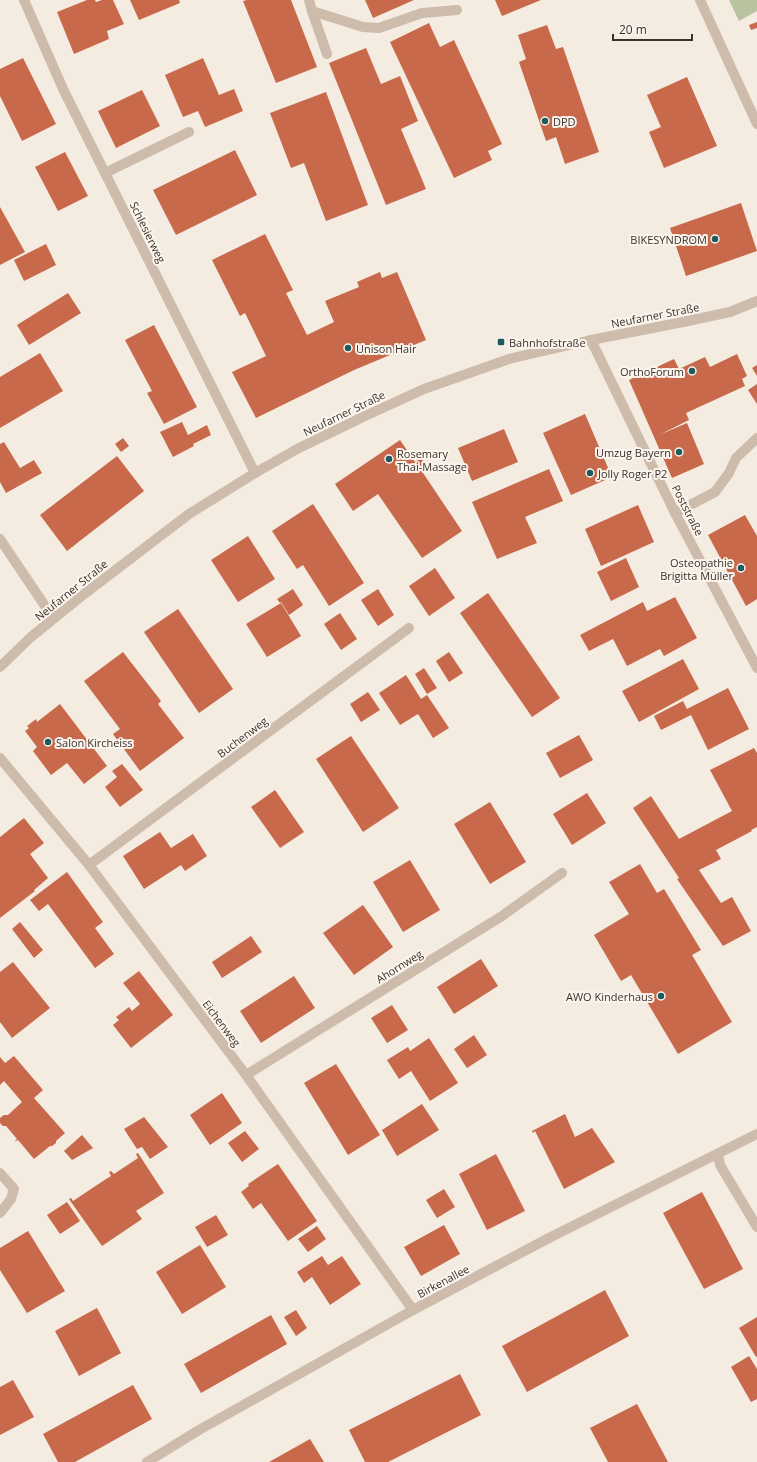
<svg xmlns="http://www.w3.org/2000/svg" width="757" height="1462" viewBox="0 0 757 1462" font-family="'Open Sans',sans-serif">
  <rect width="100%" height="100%" fill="#f4ebe1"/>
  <path fill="#b8c4a0" d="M729,0H757V11L739,21Z"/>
  <path fill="#c8694b" d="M87,0H95L96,2L102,0H113L124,24L107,31L109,39L74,54L57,12Z
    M130,0H179L180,3L139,20Z
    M247,0H291L317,67L276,83L243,1Z
    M365,0H414L373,18Z
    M495,0H541L502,16Z
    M757,22V28L751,30L749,25Z
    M429,23L440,47L454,40L502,144L488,151L492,160L454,178L390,42Z
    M547,25L556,49L563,47L599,152L565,164L556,137L546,141L519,62L526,59L518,35Z
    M366,48L381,84L400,76L418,121L401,129L426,189L386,205L329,63Z
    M23,58L56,124L22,141L0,96V69Z
    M203,58L219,95L234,89L243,111L205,127L198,111L183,117L165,75Z
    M687,77L717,146L664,168L649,132L661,127L647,95Z
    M142,90L160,126L116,148L98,111Z
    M326,92L368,205L326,221L304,163L291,168L270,113Z
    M235,150L257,195L176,235L153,190Z
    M65,152L88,196L58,211L35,167Z
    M741,203L757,251L686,276L670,228Z
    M0,207L25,252L0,265Z
    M265,234L293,290L286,293L307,335L334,322L325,301L359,287L357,282L380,272L382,278L397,272L426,340L354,370L256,418L232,372L266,356L245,313L240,316L212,260Z
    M46,244L56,265L24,281L14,260Z
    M68,293L81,313L29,345L17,325Z
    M154,325L197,407L164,424L147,393L152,391L125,340Z
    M40,353L63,391L0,428V377Z
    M737,354L747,376L742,379L745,386L686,413L689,420L659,435L687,423L704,464L672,478L629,380L674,359L679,369L705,357L710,367Z
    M757,365V376L752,368Z
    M757,384V404L748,390Z
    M585,414L612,477L571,495L543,433Z
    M182,422L188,435L207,425L211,435L193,444L194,446L173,457L160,432Z
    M504,429L518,462L472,481L458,448Z
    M123,438L129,446L121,452L115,444Z
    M400,440L415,462L421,458L429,469L423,473L462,531L422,558L378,494L353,511L335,484Z
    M4,442L20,468L34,460L42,473L6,493L0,482V444Z
    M117,456L144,491L67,551L40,515Z
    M549,469L563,501L525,517L537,543L497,559L472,502Z
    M313,504L364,583L329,606L303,565L297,569L272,531Z
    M638,505L654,542L601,566L585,529Z
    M745,515L757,536V599L746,606L708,535Z
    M248,536L275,579L238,602L211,560Z
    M626,558L639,587L611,601L597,572Z
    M435,568L455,598L429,616L409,586Z
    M293,589L303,605L289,615L281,602L280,603L277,599Z
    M378,589L394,615L378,626L361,600Z
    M488,593L560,698L532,717L460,613Z
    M675,597L697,638L664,656L660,649L627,666L613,639L589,651L580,635L643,602L647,611Z
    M281,603L301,636L267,657L246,624Z
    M178,609L233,689L199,713L144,632Z
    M340,613L357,639L341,650L324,624Z
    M123,652L161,701L158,704L184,738L140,771L113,734L120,729L84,681Z
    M449,652L463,673L449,682L436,661Z
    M683,659L699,689L639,722L622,691Z
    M424,668L437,688L427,694L415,674Z
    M406,675L421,699L427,695L449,728L433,738L418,714L400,725L379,693Z
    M728,688L749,729L708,750L691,715L661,730L654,716L683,701L687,709Z
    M368,692L380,710L361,722L350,704Z
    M60,704L107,766L84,784L67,763L51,775L33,751L37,747L25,731L29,728L27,726L36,719L37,722Z
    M579,735L593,760L560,778L546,753Z
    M351,736L399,808L363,832L316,759Z
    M754,748L757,753V827L751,830L752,831L716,850L721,859L699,870L721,903L732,897L751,931L723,946L677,879L679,878L633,808L651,796L679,839L732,811L710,770Z
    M122,764L143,790L120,807L105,787L117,777L112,771Z
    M275,790L304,832L280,848L251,807Z
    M587,793L606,823L572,845L553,814Z
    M490,802L526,862L490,884L454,824Z
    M24,818L44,843L30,854L48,878L34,890L35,891L0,918V837Z
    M160,832L171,848L193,834L207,856L185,871L181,865L144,889L123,856Z
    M410,860L440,910L403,932L373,882Z
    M640,864L657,893L664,889L701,950L692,955L732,1022L678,1054L631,975L621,981L594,935L629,914L609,882Z
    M67,872L103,922L95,928L114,954L95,968L48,904L39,911L30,900Z
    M363,905L393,947L354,975L323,933Z
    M20,922L43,950L34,958L12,929Z
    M251,936L262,952L222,978L212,962Z
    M481,959L498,986L454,1014L437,987Z
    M13,962L50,1008L12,1038L0,1022V972Z
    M139,971L173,1015L131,1048L113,1025L119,1020L116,1017L129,1007L132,1011L140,1004L123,983Z
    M294,976L315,1008L261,1043L240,1011Z
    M392,1005L408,1030L387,1043L371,1018Z
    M474,1035L487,1055L467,1068L454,1049Z
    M429,1038L458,1083L430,1101L411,1071L399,1079L387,1060L408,1047L410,1051Z
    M14,1056L43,1090L34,1098L65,1133L56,1141V1143L52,1146H50L34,1159L18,1140L14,1142L17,1139L6,1126H3L0,1123V1118L4,1115H8L22,1102L4,1081L0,1085V1057L5,1063Z
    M336,1064L380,1135L348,1155L304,1083Z
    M222,1093L242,1123L210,1145L190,1115Z
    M422,1104L439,1130L397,1156L382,1130Z
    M565,1114L575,1137L592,1128L615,1162L564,1189L535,1131L533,1133L532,1131Z
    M144,1117L168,1147L150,1159L142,1147L137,1149L124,1129Z
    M245,1131L259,1149L242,1162L228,1143Z
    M82,1135L93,1148L72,1160L64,1151Z
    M138,1153L164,1193L136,1211L142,1219L102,1246L69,1199L71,1198L73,1201L103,1181L111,1176L109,1172L111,1171L114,1174L138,1158L136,1154Z
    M496,1154L525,1211L487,1230L459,1174Z
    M278,1164L317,1221L288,1241L261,1203L253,1209L241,1192L249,1186L248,1184Z
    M444,1189L455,1207L437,1218L426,1200Z
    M702,1192L743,1269L704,1289L663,1213Z
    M67,1202L80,1221L60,1234L47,1215Z
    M216,1215L228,1235L207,1247L195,1227Z
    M444,1225L460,1254L421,1276L404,1247Z
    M317,1226L326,1239L308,1252L298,1239Z
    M28,1231L65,1291L27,1313L0,1270V1248Z
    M200,1245L226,1287L182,1314L156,1272Z
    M322,1256L328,1265L342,1256L361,1284L330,1305L312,1277L304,1283L297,1272Z
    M605,1290L629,1336L527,1392L502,1346Z
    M97,1308L121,1353L79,1376L55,1331Z
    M296,1310L307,1328L296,1336L284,1317Z
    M271,1315L287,1344L201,1393L184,1364Z
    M757,1317V1356L756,1357L739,1328Z
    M749,1356L757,1369V1399L751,1402L731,1367Z
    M460,1374L481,1415L388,1462H365L349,1430Z
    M13,1380L34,1417L0,1435V1387Z
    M133,1385L152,1419L75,1462H58L43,1434Z
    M637,1404L668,1462H608L590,1428Z
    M310,1439L324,1462H269Z"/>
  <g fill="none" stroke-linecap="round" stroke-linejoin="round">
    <path stroke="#cdbbac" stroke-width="10" d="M24,0L56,73
      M312,11L363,27L379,28L422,13L457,10
      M105,173L189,132
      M675,513L715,492L729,473L736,458L757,438"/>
    <path stroke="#cdbbac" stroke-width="10" d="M309,0L312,11L327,54
      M700,0L757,124
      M56,73L64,91L255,473
      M591,340L675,513L757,668
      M0,539L45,606L55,617
      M0,758L89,865L246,1075L413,1310
      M89,865L409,628
      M246,1075L502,916L562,873
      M718,1154L720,1165L757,1227
      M0,1173L14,1189L11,1199L0,1213
      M147,1462L199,1430L413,1310L549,1238L757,1134"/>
    <path stroke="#cdbbac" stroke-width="10" d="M0,667L31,637L79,598L189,514L255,473L299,448L365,416L424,389L509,359L591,340L683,322L730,312L757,301"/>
  </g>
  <g fill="#1f5a5e" stroke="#fbf5ee" stroke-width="1.5">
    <circle cx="545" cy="121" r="4"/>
    <circle cx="715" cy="239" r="4"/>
    <rect x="497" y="338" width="8" height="8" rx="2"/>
    <circle cx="348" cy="348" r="4"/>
    <circle cx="692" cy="371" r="4"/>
    <circle cx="679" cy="452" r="4"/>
    <circle cx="389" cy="459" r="4"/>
    <circle cx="590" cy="473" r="4"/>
    <circle cx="741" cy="568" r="4"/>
    <circle cx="48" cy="742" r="4"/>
    <circle cx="661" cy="996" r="4"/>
  </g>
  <g text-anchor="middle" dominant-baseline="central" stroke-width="4" stroke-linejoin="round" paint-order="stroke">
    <g font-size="11" fill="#3b302b" stroke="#fbf5ee" text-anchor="start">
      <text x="553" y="121">DPD</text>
      <text x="707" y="239" text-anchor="end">BIKESYNDROM</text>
      <text x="509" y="342">Bahnhofstraße</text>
      <text x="356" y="348">Unison Hair</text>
      <text x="684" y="371" text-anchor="end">OrthoForum</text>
      <text x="671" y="452" text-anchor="end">Umzug Bayern</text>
      <text x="397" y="453">Rosemary<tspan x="397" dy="13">Thai-Massage</tspan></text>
      <text x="598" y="473">Jolly Roger P2</text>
      <text x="733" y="562" text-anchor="end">Osteopathie<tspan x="733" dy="13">Brigitta Müller</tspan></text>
      <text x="56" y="742">Salon Kircheiss</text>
      <text x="653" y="996" text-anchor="end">AWO Kinderhaus</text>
    </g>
    <g font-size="11" fill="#3b302b" stroke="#fbf5ee">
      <text transform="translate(148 232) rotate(64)">Schlesierweg</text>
      <text transform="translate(655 315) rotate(-11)">Neufarner Straße</text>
      <text transform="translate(344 413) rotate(-26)">Neufarner Straße</text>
      <text transform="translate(688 510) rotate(63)">Poststraße</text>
      <text transform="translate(71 590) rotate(-39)">Neufarner Straße</text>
      <text transform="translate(242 737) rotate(-37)">Buchenweg</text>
      <text transform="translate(399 966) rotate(-32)">Ahornweg</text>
      <text transform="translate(222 1023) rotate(53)">Eichenweg</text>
      <text transform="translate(443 1281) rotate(-28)">Birkenallee</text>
    </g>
  </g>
  <path d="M613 34v6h79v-6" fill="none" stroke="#3b302b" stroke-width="2"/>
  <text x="619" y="34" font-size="12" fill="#3b302b" stroke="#fbf5ee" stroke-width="3" paint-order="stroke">20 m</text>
</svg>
